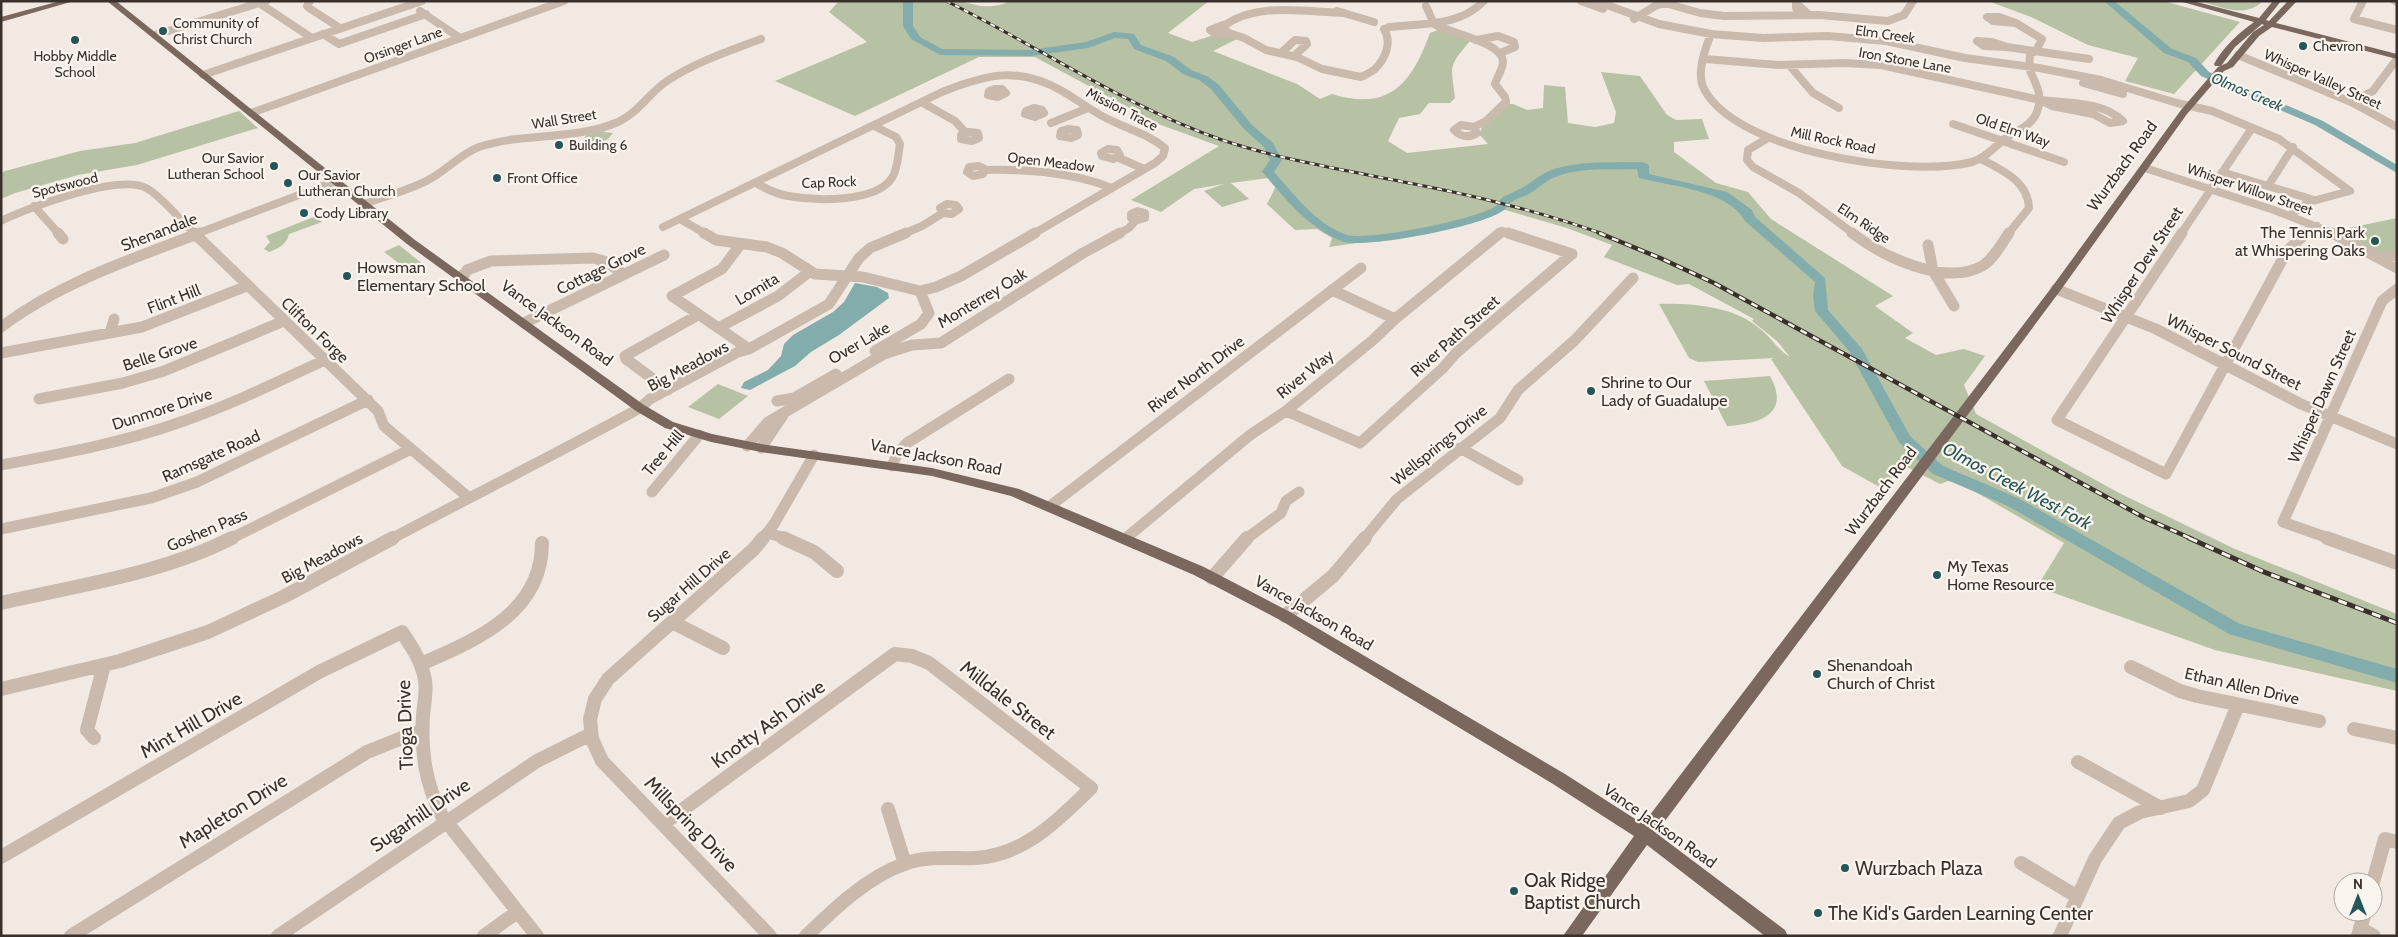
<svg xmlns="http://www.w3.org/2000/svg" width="2398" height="937" viewBox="0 0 2398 937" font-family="Cabin,sans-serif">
  <rect width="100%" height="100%" fill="#f2eae2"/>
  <path fill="#b7c1a3" d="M839,1H962C978,7 994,9 1010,1H1209L1168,33L1192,42L1214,35L1239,38L1213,51L1297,84L1320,99L1332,94C1389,112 1412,83 1430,33L1438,30L1470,41C1448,67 1451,65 1455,98L1450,103H1429L1420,114L1399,118L1388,141L1407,153L1488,144L1479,134L1483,126L1506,104H1513L1527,110L1543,108L1544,85L1565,87L1568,123L1595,127L1614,123L1616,112L1601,72L1640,76L1667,115L1676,120L1702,119L1709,139L1674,142V152L1716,183L1748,192L1771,219L1893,296L1875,306L1913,333L1905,338L1936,355L1964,349L1985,356L1964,385L1976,414L2121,494L2235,549L2397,614V691L2215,650L2037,587L2064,543L1960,483L1948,481L1940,484L1903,465L1883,489L1842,466L1771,359L1775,358L1698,362L1689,358L1659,304C1691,303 1733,306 1759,328C1770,336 1779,351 1790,357L1777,341L1752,321L1754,319L1689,284L1677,285L1604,257L1612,245L1567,228L1502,209L1433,232L1329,247L1332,238L1317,229L1295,230L1267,204L1276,186L1268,178L1231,183L1249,199L1222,207L1204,191L1224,184L1194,189L1161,212L1131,200L1219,146L1161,125L1035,57H979L855,116L775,81L867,42L829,12Z
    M1988,1H2163L2240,22L2174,94L2125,81L2138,58L2088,45L2031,17Z
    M2200,1H2263C2245,19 2221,7 2200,1Z
    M239,111L258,128L137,165L78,175L15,193L1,199V173L5,171L80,151L135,143Z
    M598,131L613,133L608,139L590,147L583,140L587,134Z
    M316,216L322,222L289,234C287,244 278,249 269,252L264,249L270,242L266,236Z
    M2397,218V251L2378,254L2334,231Z
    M399,245L424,265L409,271L384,252Z
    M1770,376C1791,414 1760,424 1727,426L1704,381Z
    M718,384L748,396L719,419L688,407Z"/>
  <path fill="#83acad" d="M855,283L877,287L888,293L889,298L839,335L811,352L795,366L750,390L741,388L744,382L768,370L781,356L784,344L793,335L833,312L844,302Z"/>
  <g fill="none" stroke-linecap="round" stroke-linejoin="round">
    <path fill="#83acad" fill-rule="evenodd" d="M903,1H913V26L920,37L942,49L1031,50L1086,42L1114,32L1134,34L1141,45L1174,57L1191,70L1207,76L1219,85L1252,125L1273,143L1282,160L1274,172C1295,195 1316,225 1348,235C1369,241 1478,219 1496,206C1499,203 1500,199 1503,197C1508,194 1515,192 1520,189C1530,184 1539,175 1549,171C1578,160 1612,163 1643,162L1649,165V174L1727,192L1752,210L1755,217L1825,278L1828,310L1862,349L1910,436L1943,466L2018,498L2240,624L2397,669V683L2229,634L2008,506L1933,474L1899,442L1849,351L1815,311L1813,295L1815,282L1745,221C1727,189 1672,187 1639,178L1637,169C1611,170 1582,167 1558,176C1547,179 1539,188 1529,194C1523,197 1517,198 1512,202C1508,204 1507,208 1504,210C1485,226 1363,250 1341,241C1308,227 1287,201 1264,174L1262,172L1270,160L1264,147L1244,129L1211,89L1199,80L1183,74L1166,61L1134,49L1128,39L1115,38L1088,48L1031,56L940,55L911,39L903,26Z
      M2104,1H2114L2172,49L2196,58L2209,72L2323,121L2397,165V173L2315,125L2201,76L2188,62L2164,53Z"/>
    <path stroke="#cabaae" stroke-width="8" d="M256,1L312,38
      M310,1L307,6L309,8L340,28
      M1581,1L1603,9
      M1596,1L1659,24L1711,34L1763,38L1828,36L1886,41L1965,58L2039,68L2101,80L2177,103L2212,111L2279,139L2350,191
      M1669,1L1665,3L1700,13L1724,16L1819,15L1888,21L1904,15L1913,1
      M2363,1L2354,19L2397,30
      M2395,1L2397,2
      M1426,6L1434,24C1449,33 1503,42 1503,62C1503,69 1497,77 1495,84L1505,97L1506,102L1486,121L1474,127
      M420,11L460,38
      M1337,11L1374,22
      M1344,13C1303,12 1257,1 1222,27L1229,33L1244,38L1266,50L1297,57L1322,69L1361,77C1365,75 1372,72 1375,69C1386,58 1392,42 1384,29
      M1801,15L1796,8V3L1809,15
      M1987,17H1999L2016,23L1993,21Z
      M1634,19L1655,6L1665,3
      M1223,25L1210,30L1215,34L1229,33
      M1389,27C1422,23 1459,27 1484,1
      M323,34L339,44L426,14
      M1711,34C1705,49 1696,73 1704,89C1737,152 1909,178 1972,162C1987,158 1996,144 2009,136C2020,129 2032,125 2037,112C2043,96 2037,86 2031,73C2028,68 2030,59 2030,54L2036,51L2042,39L2016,23
      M155,35L266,1
      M1476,40L1498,36L1514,42L1515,47L1500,53
      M1977,41L1992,42L2007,47L1984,46Z
      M2007,47L2089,59
      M1281,53L1295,40L1306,41L1307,44L1294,56
      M2238,55L2351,102L2397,127
      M1705,59L1778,65L1844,63L1881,65L2040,100
      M1789,65L1813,93L1839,108
      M203,75L422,1
      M2083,83L2123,94
      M995,89H1002L1006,93L998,97L988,95L989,91Z
      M2040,100C2066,103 2103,101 2123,121L2110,123L2093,114L2052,106Z
      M2351,102L2373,91L2397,59
      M923,103L955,121L966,133
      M1034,108L1042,110L1044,113L1035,117L1025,114L1026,111Z
      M251,113L564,1
      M1051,123L1088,108
      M1953,124L2064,162
      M1461,125L1474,127L1477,133C1469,138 1461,137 1454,130Z
      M1068,129L1077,130L1078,135L1071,138L1060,136L1061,131Z
      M969,132L978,133L979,138L972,141L961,139V135Z
      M1768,138L1748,150L1747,160L1753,167L1799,193L1854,234
      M1108,149L1117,150L1120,155L1113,159L1102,156L1101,153Z
      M1117,157L1144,169
      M1981,159C2002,170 2028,181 2029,208L2008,234
      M979,166L985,169L983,174L973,176L967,172L969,167Z
      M2145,168L2274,210L2335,234
      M986,170C1029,169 1072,172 1112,188
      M2222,172L2314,200
      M756,183C766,189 777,194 788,196C815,201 875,203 892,178C898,168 898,155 900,144L896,137L874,126
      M2268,186L2293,147
      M364,204C385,196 408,191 428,180C446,171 460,154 479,147C524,132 574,141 618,122C638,113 649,93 667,81C696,62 729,51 761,39
      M947,204L956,205L959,209L952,214L943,213L940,208Z
      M34,206L59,234
      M1138,211L1145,213V218L1138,220L1131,218V214Z
      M2290,215L2309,202L2350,191
      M680,219L706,234
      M1,221C27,208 122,172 148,189C164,199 181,221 195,234
      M663,227L942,92C987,74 1018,66 1062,91C1076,99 1089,109 1104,117C1124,128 1147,133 1165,148L1163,156L1155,163L1033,234
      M196,234L336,181
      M903,234L922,226L943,213
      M1118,234L1129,228L1136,220
      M1498,234L1502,231L1512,234
      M2181,234L2252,128
      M2304,234L2317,226"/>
    <path stroke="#cabaae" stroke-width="11" d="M58,233L63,239
      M194,233L378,411L384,426L468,497
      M704,233L716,240L767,247L782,253L815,274L863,277L920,291L936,287L961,276L1035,233
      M1508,233L1572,254
      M1852,233C1882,256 1945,287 1982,266C1993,260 2002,243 2009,233
      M2182,233L2057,420L2166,474L2287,251L2306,233
      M2332,233L2397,268
      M740,245L722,269L672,296L749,349
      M1928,245L1933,271L1954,306
      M2381,259L2397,255
      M460,276L465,274L467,270L491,261L593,258L604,261L624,274
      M2056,289L2156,329L2301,404L2397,444
      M1332,290L1395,319
      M524,323L664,255
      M1,327C60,283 131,259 200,233
      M718,328L778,296L809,272
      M110,333L114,319
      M875,351L921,324L929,313L920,291
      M1,353L142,327L247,286
      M668,390L626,359L625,356L698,315
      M39,399L123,383L164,371L284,321
      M777,401L794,398L836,374
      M1286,411L1360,443L1443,368L1456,353L1572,254
      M747,446L768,422L884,354L912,345L941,343L1083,253L1120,233
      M761,448L784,414
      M1460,448L1518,480
      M1,465C61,454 121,443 178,423C229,406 277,382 325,360
      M892,466L897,454L907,443L1009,379
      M652,492L699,435
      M1050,506L1361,268
      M1,529L151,498L197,482L368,400
      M768,533L787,539
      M1126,538L1250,435L1286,411L1373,340L1395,319L1500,233
      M230,539L411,449
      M391,539C474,495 558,453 640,408L650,399L738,352L749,349L829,304L859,258L870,248L906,233
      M762,539L774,524L814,455
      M1246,539L1281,513L1286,501L1299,492
      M1364,539L1397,499L1500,418L1518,390L1575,340L1633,278
      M2331,539L2283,522L2382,301L2397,289"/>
    <path stroke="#cabaae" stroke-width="14" d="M763,538L754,549L608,679L595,699L590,719L592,739L602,761L770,936
      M783,538L814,552L837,571
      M2327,538L2397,563
      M1212,578L1247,538
      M1,603C79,585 161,574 232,538
      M1285,616L1333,576L1365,538
      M672,622L723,648
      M421,664C476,640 542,613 542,543
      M2131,667L2180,691L2197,696L2319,721
      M1,689L120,661L208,632L285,596L393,538
      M2354,729L2397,738
      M94,738L87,730L104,665
      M2078,762L2161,808
      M888,809L905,864
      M663,824L895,654L912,656L929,663L1091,788C1058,820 1025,855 976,858C952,859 928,855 904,864C866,878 835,908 806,936
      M1,857L319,672L402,632C412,647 422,662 425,680C427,692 424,704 423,715C421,751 425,783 442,816L537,936
      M2021,863L2078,897
      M2373,882L2385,839L2397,842
      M2360,928L2374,936
      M71,936L367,752L422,730
      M278,936L537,761L589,735
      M484,936L517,912
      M2060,936L2095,859L2119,823L2140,812L2189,801L2203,790L2238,705
      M2358,936L2365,912"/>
    <path fill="#7a675e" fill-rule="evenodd" d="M60,1H74L1,22V17Z
      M107,1H116L415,240L644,405L673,422L712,434L761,444L932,468L1019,489L1204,567L1290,612L1565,774L1643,824L2052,287L2181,110L2218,67L2227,63L2253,32L2264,25L2262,24L2235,47L2221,66H2215L2214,64C2224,46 2238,34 2254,22L2179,1H2193L2259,18L2273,1H2281L2266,20L2269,21L2288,1H2297L2276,23L2397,54V59L2272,27L2259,36L2233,67L2224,71L2187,114L2060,291L1656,833L1785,930L1788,936H1765L1647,845L1582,936H1563L1634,836L1553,784L1280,620L1194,575L1011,496L932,476L761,452L711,442L665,428L636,411L407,244Z"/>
    <g stroke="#39302c" stroke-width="3">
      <path id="rail-far2" d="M946,1C1038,46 1124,106 1222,140C1288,162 1357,172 1424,186C1485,198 1544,213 1603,234"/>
    </g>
    <g stroke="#39302c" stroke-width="4.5">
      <path id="rail-far1" d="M1599,233L1660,258L1714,283L2145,518L2192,539"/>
    </g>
    <g stroke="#39302c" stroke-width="5">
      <path id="rail" d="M2189,538L2264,572L2397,623"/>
    </g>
    <use href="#rail-far2" stroke="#faf4ee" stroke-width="2" stroke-dasharray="5" stroke-linecap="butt"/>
    <use href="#rail-far1" stroke="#faf4ee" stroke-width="2.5" stroke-dasharray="7" stroke-linecap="butt"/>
    <use href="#rail" stroke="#faf4ee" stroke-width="3" stroke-dasharray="9" stroke-linecap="butt"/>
  </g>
  <g fill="#245558" stroke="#faf4ee" stroke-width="2">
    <circle cx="163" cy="31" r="5"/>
    <circle cx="75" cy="40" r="5"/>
    <circle cx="2303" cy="46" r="5"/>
    <circle cx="559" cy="145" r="5"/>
    <circle cx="274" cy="166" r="5"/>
    <circle cx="497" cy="178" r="5"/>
    <circle cx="288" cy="183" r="5"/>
    <circle cx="304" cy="213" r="5"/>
    <circle cx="2375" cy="241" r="5"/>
    <circle cx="347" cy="276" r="5"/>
    <circle cx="1591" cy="391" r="5"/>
    <circle cx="1937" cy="575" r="5"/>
    <circle cx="1817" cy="674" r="5"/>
    <circle cx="1845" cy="868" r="5"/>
    <circle cx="1514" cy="891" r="5"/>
    <circle cx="1818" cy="913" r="5"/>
  </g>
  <g text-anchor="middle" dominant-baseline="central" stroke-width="4.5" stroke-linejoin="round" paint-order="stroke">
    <g font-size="14" fill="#39302c" stroke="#faf4ee" text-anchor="start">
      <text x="173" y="23">Community of<tspan x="173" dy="16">Christ Church</tspan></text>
      <text x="2313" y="46">Chevron</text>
      <text x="75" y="56" text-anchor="middle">Hobby Middle<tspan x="75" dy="16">School</tspan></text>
      <text x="569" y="145">Building 6</text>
      <text x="264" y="158" text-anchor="end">Our Savior<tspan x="264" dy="16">Lutheran School</tspan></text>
      <text x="298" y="175">Our Savior<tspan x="298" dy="16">Lutheran Church</tspan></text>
      <text x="507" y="178">Front Office</text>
      <text x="314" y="213">Cody Library</text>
    </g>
    <g font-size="14" fill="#39302c" stroke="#faf4ee">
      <text transform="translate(1885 34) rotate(8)">Elm Creek</text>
      <text transform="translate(403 45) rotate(-20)">Orsinger Lane</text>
      <text transform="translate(1905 60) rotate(10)">Iron Stone Lane</text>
      <text transform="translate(2323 79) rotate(24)">Whisper Valley Street</text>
      <text transform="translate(1122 109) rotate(27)">Mission Trace</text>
      <text transform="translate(564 119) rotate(-9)">Wall Street</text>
      <text transform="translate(2013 130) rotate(19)">Old Elm Way</text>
      <text transform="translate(1833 140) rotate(12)">Mill Rock Road</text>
      <text transform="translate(1051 162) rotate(7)">Open Meadow</text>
      <text transform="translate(829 182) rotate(-2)">Cap Rock</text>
      <text transform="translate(65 185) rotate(-14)">Spotswood</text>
      <text transform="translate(2250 189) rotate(19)">Whisper Willow Street</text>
      <text transform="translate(1864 223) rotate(34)">Elm Ridge</text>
    </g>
    <g font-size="15" font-style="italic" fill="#245558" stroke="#faf4ee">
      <text transform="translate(2247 92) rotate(23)">Olmos Creek</text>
    </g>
    <g font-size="16" fill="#39302c" stroke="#faf4ee">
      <text transform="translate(2122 166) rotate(-54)">Wurzbach Road</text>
      <text transform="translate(159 232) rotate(-21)">Shenandale</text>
      <text transform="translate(2142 265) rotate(-57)">Whisper Dew Street</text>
      <text transform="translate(601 269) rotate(-26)">Cottage Grove</text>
      <text transform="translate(757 289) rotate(-31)">Lomita</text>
      <text transform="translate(982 298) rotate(-31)">Monterrey Oak</text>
      <text transform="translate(174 299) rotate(-21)">Flint Hill</text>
      <text transform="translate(557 323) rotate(36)">Vance Jackson Road</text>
      <text transform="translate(315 330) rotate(44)">Clifton Forge</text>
      <text transform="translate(1455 336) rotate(-42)">River Path Street</text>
      <text transform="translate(859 343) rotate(-30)">Over Lake</text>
      <text transform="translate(2234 352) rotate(27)">Whisper Sound Street</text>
      <text transform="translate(160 354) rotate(-18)">Belle Grove</text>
      <text transform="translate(688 366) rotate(-28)">Big Meadows</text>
      <text transform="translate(1196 374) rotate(-37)">River North Drive</text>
      <text transform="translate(1305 374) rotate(-39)">River Way</text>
      <text transform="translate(2322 396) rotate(-66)">Whisper Dawn Street</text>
      <text transform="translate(162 409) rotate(-18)">Dunmore Drive</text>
      <text transform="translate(1439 445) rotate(-39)">Wellsprings Drive</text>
      <text transform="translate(663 453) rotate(-50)">Tree Hill</text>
      <text transform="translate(211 456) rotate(-24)">Ramsgate Road</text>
      <text transform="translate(936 457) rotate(11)">Vance Jackson Road</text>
      <text transform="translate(1881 491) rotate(-53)">Wurzbach Road</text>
      <text transform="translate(207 530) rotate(-23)">Goshen Pass</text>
      <text transform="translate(322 558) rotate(-28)">Big Meadows</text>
      <text transform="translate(689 585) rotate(-41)">Sugar Hill Drive</text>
      <text transform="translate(1314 613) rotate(30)">Vance Jackson Road</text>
      <text transform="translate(2242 686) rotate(13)">Ethan Allen Drive</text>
      <text transform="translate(1660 826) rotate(35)">Vance Jackson Road</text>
    </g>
    <g font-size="16" fill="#39302c" stroke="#faf4ee" text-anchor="start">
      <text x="2365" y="232" text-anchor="end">The Tennis Park<tspan x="2365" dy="18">at Whispering Oaks</tspan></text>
      <text x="357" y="267">Howsman<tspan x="357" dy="18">Elementary School</tspan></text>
      <text x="1601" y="382">Shrine to Our<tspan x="1601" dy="18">Lady of Guadalupe</tspan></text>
      <text x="1947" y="566">My Texas<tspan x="1947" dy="18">Home Resource</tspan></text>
      <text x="1827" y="665">Shenandoah<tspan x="1827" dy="18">Church of Christ</tspan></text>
    </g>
    <g font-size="18" font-style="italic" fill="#245558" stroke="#faf4ee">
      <text transform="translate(2017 486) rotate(28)">Olmos Creek West Fork</text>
    </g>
    <g font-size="19" fill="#39302c" stroke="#faf4ee">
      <text transform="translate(1008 700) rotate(38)">Milldale Street</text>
      <text transform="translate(768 724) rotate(-36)">Knotty Ash Drive</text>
      <text transform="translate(191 725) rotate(-30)">Mint Hill Drive</text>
      <text transform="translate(405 725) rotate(-92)">Tioga Drive</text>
      <text transform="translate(233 811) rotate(-32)">Mapleton Drive</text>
      <text transform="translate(420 815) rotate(-34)">Sugarhill Drive</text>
      <text transform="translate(691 824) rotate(46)">Millspring Drive</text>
    </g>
    <g font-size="19" fill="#39302c" stroke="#faf4ee" text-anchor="start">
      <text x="1855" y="868">Wurzbach Plaza</text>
      <text x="1524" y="880">Oak Ridge<tspan x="1524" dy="22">Baptist Church</tspan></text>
      <text x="1828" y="913">The Kid's Garden Learning Center</text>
    </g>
  </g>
  <rect width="2398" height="937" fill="none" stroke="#39302c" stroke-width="5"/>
  <g transform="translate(2358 897)"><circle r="24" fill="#faf4ee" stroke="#ada6a0"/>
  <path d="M0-4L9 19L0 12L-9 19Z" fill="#245558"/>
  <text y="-8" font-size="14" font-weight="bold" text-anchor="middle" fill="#39302c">N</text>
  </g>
</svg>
